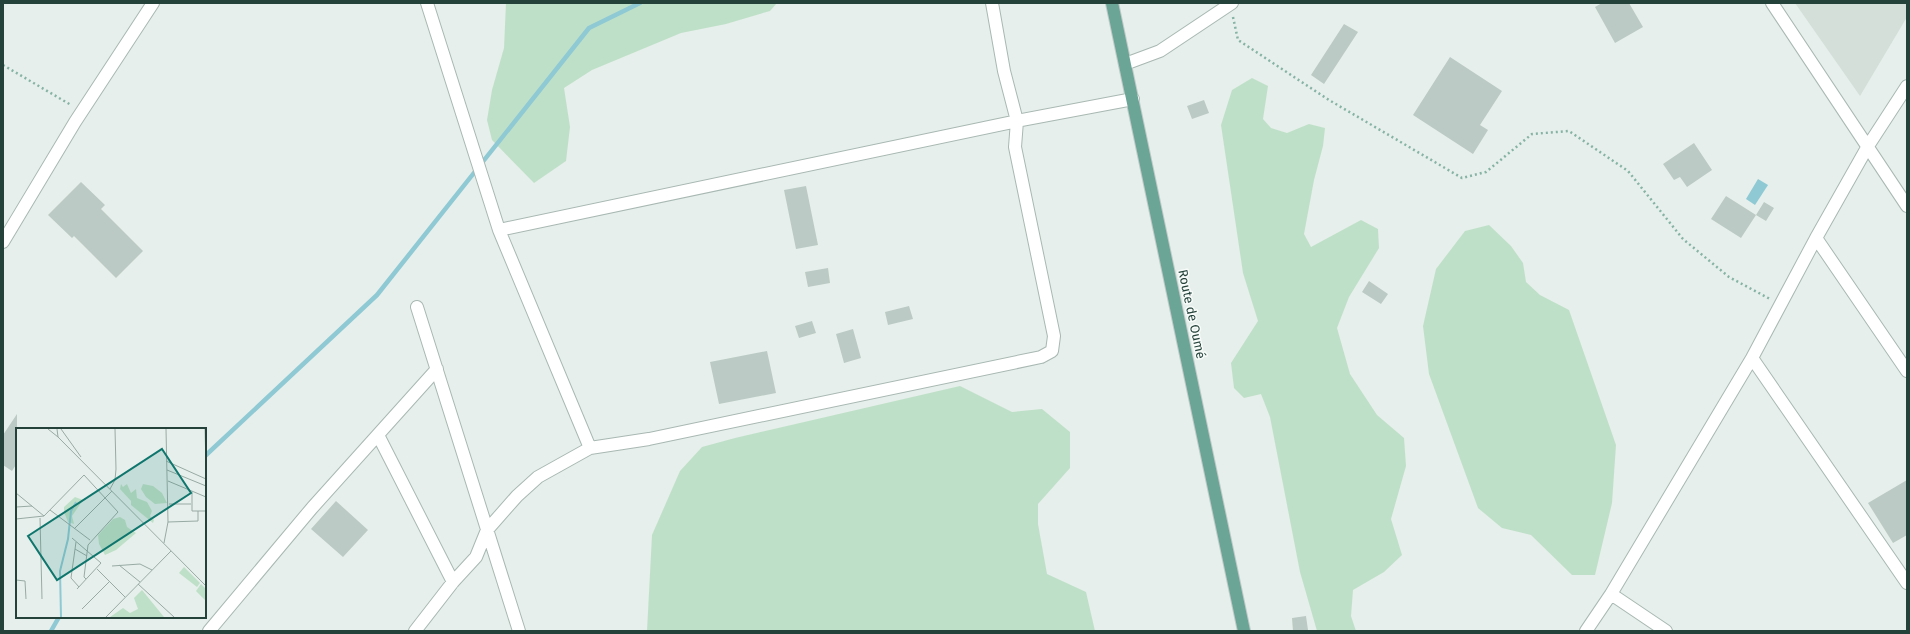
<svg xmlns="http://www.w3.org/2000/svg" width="1910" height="634" viewBox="0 0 1910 634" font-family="'Fira Sans',sans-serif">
  <rect width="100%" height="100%" fill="#e6efeb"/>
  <path fill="#d4dfda" d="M1795,3H1907V17L1860,96Z"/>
  <path fill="#bfe0c8" d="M506,3H777L770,11L726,24L681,33L592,70L564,88L570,127L566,161L534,183L492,140L487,120L492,90L504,48Z
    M1252,78L1268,86L1263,119L1271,128L1287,133L1309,124L1325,128L1323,146L1314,180L1304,234L1311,247L1361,220L1378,229L1379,248L1349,297L1337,328L1350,374L1377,415L1404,438L1406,466L1391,519L1402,555L1384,572L1353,590L1351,616L1356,631H1317L1300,572L1270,417L1261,394L1244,398L1234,388L1231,363L1258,321L1243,273L1221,125L1232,90Z
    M1489,225L1511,246L1523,263L1526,282L1540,295L1569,310L1616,445L1612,503L1595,575H1572L1531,535L1502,528L1478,508L1429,374L1423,326L1436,269L1465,231Z
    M960,386L1012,412L1042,409L1070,432V468L1038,504V524L1047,574L1086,592L1095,631H647L652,535L680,471L702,447L735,438Z"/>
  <path fill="#8ec9d4" d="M1758,179L1768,185L1755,205L1746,199Z"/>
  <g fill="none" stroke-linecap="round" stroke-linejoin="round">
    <path stroke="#8ec9d4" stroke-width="4.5" d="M205,456L377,295L589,28L640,3
      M51,631L59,617"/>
  </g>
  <path fill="#bbcac4" d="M1602,3H1629L1643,27L1615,43L1595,7Z
    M1344,24L1358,32L1324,84L1311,75Z
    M1450,57L1502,91L1480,125L1488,130L1473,154L1413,115Z
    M1204,100L1209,113L1192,119L1187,106Z
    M1694,143L1712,170L1687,187L1680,177L1674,180L1663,164Z
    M81,182L105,205L101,209L143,251L116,278L74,236L72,238L48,215Z
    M806,186L818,245L796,249L784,190Z
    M1726,196L1756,215L1741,238L1711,219Z
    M1764,202L1774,208L1766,221L1756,215Z
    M828,268L830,283L808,287L805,272Z
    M1369,281L1388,294L1381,304L1362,292Z
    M909,306L913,319L888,325L885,312Z
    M812,321L816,333L799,338L795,326Z
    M853,329L861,358L844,363L836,334Z
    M767,351L776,393L719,404L710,362Z
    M17,414V463L12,471L3,465V435Z
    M1907,480V535L1893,543L1868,503Z
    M336,501L368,530L343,557L311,529Z
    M1306,616L1308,630L1293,631L1292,618Z"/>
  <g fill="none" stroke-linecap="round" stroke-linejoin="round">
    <g stroke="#a8b8b2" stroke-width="14">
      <path id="minor" d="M427,3L499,230L590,448
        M1772,3L1907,206
        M1125,64L1160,51L1232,3
        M499,230L1017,121L1133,99
        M1816,238L1907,371
        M3,242L75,122L153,3
        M417,307L519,631
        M1752,358L1907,583
        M378,435L453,582
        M1611,594L1666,631
        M209,631L312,508L437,369
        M415,631L453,582L476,557L487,530L517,496L538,477L590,448L649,439L1041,357L1052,351L1054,336L1015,147L1017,121L1004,71L992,3
        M1586,631L1611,594L1752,358L1816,238L1868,146L1907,86"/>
    </g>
    <g stroke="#c2cac8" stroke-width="14">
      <path id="major" d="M1112,3L1244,631"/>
    </g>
    <path stroke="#86b3a5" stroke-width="2.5" stroke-dasharray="2 3" stroke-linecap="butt" d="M1233,17L1238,40L1329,100L1462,178L1486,172L1532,134L1569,131L1628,171L1683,239L1729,277L1770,299
      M3,65L71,105"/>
    <use href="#minor" stroke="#fff" stroke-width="12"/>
    <use href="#major" stroke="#6aa596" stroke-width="12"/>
  </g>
  <g text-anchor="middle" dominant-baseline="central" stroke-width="3" stroke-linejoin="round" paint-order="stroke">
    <g font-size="13" fill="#24423a" stroke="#f7fbf9">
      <text transform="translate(1192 314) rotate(78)">Route de Oumé</text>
    </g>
  </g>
  <g transform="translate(16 428)">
    <rect width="190" height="190" fill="#e6efeb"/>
    <path d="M105,56L107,59L111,56L115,65L120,61L121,70L131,74L136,83L134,88L138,92L137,95L115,77V73L104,61ZM127,56L137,58L146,65L151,75L139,76L130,69L125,61ZM59,69L67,72L56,88L58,96L52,94L48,84V79ZM104,89L109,92L111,99L120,105L100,122L89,127L83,116L82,107L97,91ZM168,139L184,155L181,159L163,145ZM185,156L190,161V173L180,163ZM126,162L148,189H94L107,180L114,185L122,181L118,170Z" fill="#bfe0c8"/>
    <path fill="none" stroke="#8ec9d4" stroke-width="2" d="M45,189L44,143L52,111L55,83L60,74"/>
    <path fill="none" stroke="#98aaa4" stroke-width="1" d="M32,1L42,9M41,1L42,9L190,158M45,1L65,29M189,1L190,38M150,33L190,51M151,42L190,58M152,53L190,69M94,61L99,52L100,41L99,1M176,63V83H190M0,65L28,88M153,76H175M0,79L16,78M34,82L74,112M24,90L26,171M0,91L28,88L68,47L102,84L72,117L68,149L70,151M152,94L182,93V83M58,101L96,63M56,110L85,135L61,161M60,114L55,150L63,159M148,115L152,94L150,1M59,121L71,128M103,137L124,154M96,138L124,136L136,142M81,141L109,169M0,152L9,153L10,171M122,156L158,189M66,181L94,153M90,189L155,123"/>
    <path fill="#0f766e" fill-opacity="0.15" stroke="#0f766e" stroke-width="2" d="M146,21L175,65L41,152L12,108Z"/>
    <rect width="190" height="190" fill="none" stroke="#24423a" stroke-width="2"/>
  </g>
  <rect width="1910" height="634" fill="none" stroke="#24423a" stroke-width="8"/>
</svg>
